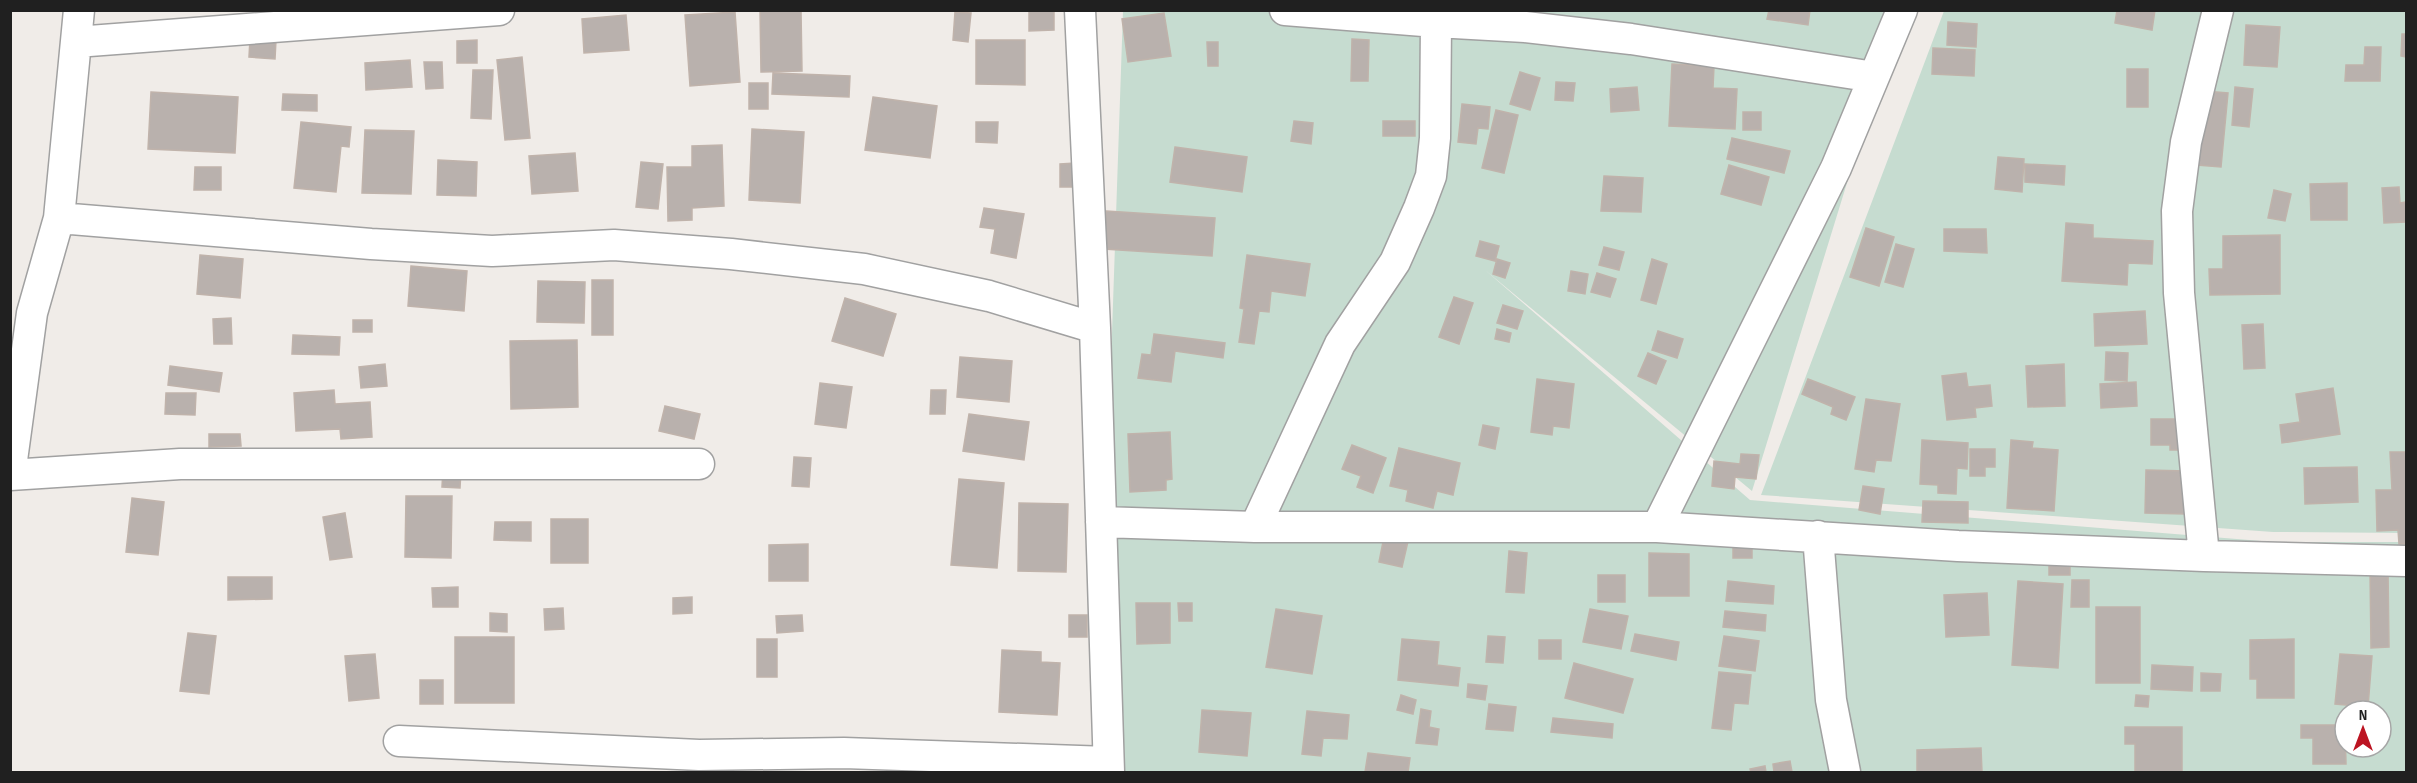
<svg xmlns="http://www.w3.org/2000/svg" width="2417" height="783" viewBox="0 0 2417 783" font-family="'Sofia Sans Condensed',sans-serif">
  <rect width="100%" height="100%" fill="#f0ece8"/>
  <path fill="#c6dcd0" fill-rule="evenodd" d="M1123,11H1900L1752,491L1485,270L1750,500L2274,542H2406V772H1097ZM2345,711H2381V747H2345Z
    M1944,11H2406V533L2273,532L1761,495Z"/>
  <path fill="#b9b1ad" stroke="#c0b3ab" stroke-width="1.5" d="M760,10H801L802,71L761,72Z
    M1054,10V30L1029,31V11Z
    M1769,10H1810L1808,25L1767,19Z
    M2117,10H2155L2152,30L2115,23Z
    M735,12L740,82L690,86L685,15Z
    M955,12L971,13L968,42L953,40Z
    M1164,13L1171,56L1128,62L1122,19Z
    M626,15L629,50L584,53L582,19Z
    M1948,22L1977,24L1976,47L1947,45Z
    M2246,25L2280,27L2277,67L2244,65Z
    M2402,34H2406V57L2401,56Z
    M250,39L276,40L275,59L249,57Z
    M1352,39L1369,40L1368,81H1351Z
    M477,40V63H457V41Z
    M976,40H1025V85L976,84Z
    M1207,42H1218V66H1208Z
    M2365,47H2381L2380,81H2345L2346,65H2364Z
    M1933,48L1975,50L1974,76L1932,74Z
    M522,57L530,138L505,140L497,60Z
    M410,60L412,87L366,90L365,63Z
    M424,62H442L443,88L426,89Z
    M1672,64L1714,66L1713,88L1737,89L1735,129L1669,126Z
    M2127,69H2148V107H2127Z
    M473,70H493L491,119L471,118Z
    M1520,72L1540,78L1530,110L1510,104Z
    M773,73L850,76L849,97L772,94Z
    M1556,82L1575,83L1573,101L1555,100Z
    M749,83H768V109H749Z
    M1637,87L1639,110L1611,112L1610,89Z
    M2235,87L2253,89L2249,127L2232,125Z
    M2204,91L2228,93L2221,167L2197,165Z
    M151,92L238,97L235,153L148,149Z
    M283,94L317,95V111L282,110Z
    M873,97L937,106L930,158L865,150Z
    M1462,104L1490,107L1488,129L1478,128L1476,144L1458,142Z
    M1496,110L1518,115L1504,173L1482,168Z
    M1743,112H1761V130H1743Z
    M1294,121L1313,123L1311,144L1291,141Z
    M1383,121H1415V136H1383Z
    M301,122L351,127L349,147L341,146L336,192L294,188Z
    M976,122H998L997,143L976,142Z
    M752,129L804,132L800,203L749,200Z
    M365,130L414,131L411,194L362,193Z
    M1732,138L1790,151L1784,173L1727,159Z
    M722,145L724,206L692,208V220L668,221L667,167H692V146Z
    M1175,147L1247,157L1242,192L1170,182Z
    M575,153L578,191L532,194L529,156Z
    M1998,157L2024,159L2022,192L1995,189Z
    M438,160L477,162L476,196L437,195Z
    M641,162L663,164L658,209L636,207Z
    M1075,163L1076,187H1060V164Z
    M2025,164L2065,166L2064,185L2025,182Z
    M1729,165L1769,177L1761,205L1721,194Z
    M195,167H221V190H194Z
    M1604,176L1643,178L1641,212L1601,211Z
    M2347,183V220H2311L2310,184Z
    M2399,187L2400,203L2406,202V222L2384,223L2382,188Z
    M2274,190L2291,194L2285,221L2268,218Z
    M984,208L1024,214L1016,258L991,253L995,229L980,227Z
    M1106,211L1215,218L1212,256L1104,249Z
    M2066,223L2093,225V238L2153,241L2152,264L2128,263L2127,285L2062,281Z
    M1866,228L1894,237L1879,286L1850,277Z
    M1944,229H1986L1987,253L1944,251Z
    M2280,235V294L2210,295L2209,269H2223V236Z
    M1480,241L1499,246L1495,261L1476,256Z
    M1896,244L1914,249L1903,287L1885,282Z
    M1604,247L1624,252L1619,270L1599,265Z
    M200,255L243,259L240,298L197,294Z
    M1247,255L1310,264L1305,296L1271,291L1269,312L1259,311L1254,344L1239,342L1244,309L1240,308Z
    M1497,259L1510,263L1505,278L1493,274Z
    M1652,259L1667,264L1656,304L1641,300Z
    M411,266L467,271L464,311L408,306Z
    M1571,271L1588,274L1585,294L1568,291Z
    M1597,273L1616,279L1610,297L1591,292Z
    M592,280H613V335H592Z
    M538,281L585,282L584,323L537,322Z
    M1454,297L1473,303L1459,344L1439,337Z
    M845,298L896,314L883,356L832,341Z
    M1503,305L1523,311L1517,329L1497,323Z
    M2145,311L2147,344L2095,346L2094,314Z
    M231,318L232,344H214L213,319Z
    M353,320H372V332H353Z
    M2263,324L2265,368L2244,369L2242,325Z
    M1497,329L1511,333L1509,342L1495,339Z
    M1658,331L1683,339L1677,358L1652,350Z
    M1154,334L1225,343L1223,358L1175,351L1171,382L1138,378L1142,354L1151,355Z
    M293,335L340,337L339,355L292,354Z
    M577,340L578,407L511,409L510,341Z
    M2106,352L2128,353L2127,381L2105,380Z
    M1648,353L1666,361L1656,384L1638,376Z
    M960,357L1012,361L1009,402L957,397Z
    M385,364L387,386L361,388L359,367Z
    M2064,364L2065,406L2028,407L2026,366Z
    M170,366L222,373L219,392L168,385Z
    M1966,373L1968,387L1990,385L1992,406L1975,408L1976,417L1947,420L1942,376Z
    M1537,379L1574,384L1569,428L1553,426L1552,435L1531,432Z
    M1808,379L1855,397L1846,420L1831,414L1833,407L1802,394Z
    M2136,382L2137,406L2101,408L2100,384Z
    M820,383L852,387L846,428L815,424Z
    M2333,388L2340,434L2282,443L2280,425L2300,422L2296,394Z
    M334,390L335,404L370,402L372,437L341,439L340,429L296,431L294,393Z
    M931,390H946L945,414H930Z
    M166,393H196L195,415L165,414Z
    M1866,399L1900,404L1891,461L1876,460L1874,472L1855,469Z
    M665,406L700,414L694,439L659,431Z
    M969,414L1029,422L1024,460L963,451Z
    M2151,419H2189V450H2170V445H2151Z
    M1483,425L1499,428L1495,449L1479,445Z
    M1170,432L1172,479L1166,480V490L1130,492L1128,434Z
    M209,434H240L241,446L209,447Z
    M1922,440L1968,443L1967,469L1957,468L1956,494L1938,493V485L1920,484Z
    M2011,440L2033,442L2032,448L2058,450L2054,511L2007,508Z
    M1352,445L1386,458L1373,493L1357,487L1361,476L1342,469Z
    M1399,448L1460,463L1453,495L1437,491L1433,508L1406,501L1408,490L1390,486Z
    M1970,449H1995V467H1985V476H1970Z
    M2390,452H2406V544H2399L2398,530L2377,531L2376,490H2392Z
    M1741,454L1759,455L1756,479L1735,477L1734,489L1712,486L1714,461L1740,464Z
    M794,457L811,458L809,487L792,486Z
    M2357,467L2358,502L2305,504L2304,468Z
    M443,469L461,470L460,488L442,487Z
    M2146,470L2187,471L2185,514L2145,513Z
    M959,479L1004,483L997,568L951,565Z
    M1863,486L1884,489L1880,514L1859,510Z
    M406,496H452L451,558L405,557Z
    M132,498L164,502L158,555L126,552Z
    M1923,501L1968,502V523L1922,522Z
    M1019,503L1068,504L1066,572L1018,571Z
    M345,513L352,557L330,560L323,517Z
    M551,519H588V563H551Z
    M495,522H531V541L494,540Z
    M1385,532L1409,537L1402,567L1379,562Z
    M1733,537H1752V558H1733Z
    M808,544V581H769V545Z
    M1509,551L1527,553L1524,593L1506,592Z
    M1649,553L1689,554V596H1649Z
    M2049,563H2070V575H2049Z
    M2388,570L2389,647L2371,648L2370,571Z
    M1598,575H1625V602H1598Z
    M228,577H272V599L228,600Z
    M2072,580H2089V607H2071Z
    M1728,581L1774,586L1773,604L1726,601Z
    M2018,581L2063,584L2058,668L2012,665Z
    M458,587V607H433L432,588Z
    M1987,593L1989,635L1946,637L1944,595Z
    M692,597V613L673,614V598Z
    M1136,603H1170V643L1137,644Z
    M1178,603H1192V621H1179Z
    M2096,607H2140V683H2096Z
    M563,608L564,629L545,630L544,609Z
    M1276,609L1322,616L1312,674L1266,667Z
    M1590,609L1628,616L1621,649L1583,642Z
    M1725,611L1766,615L1765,631L1723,627Z
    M490,613L507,614V632L490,631Z
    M802,615L803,631L777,633L776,616Z
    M1069,615H1087V637H1069Z
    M188,633L216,636L209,694L180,691Z
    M1635,634L1679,642L1676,660L1631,651Z
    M1488,636L1505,637L1503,663L1486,662Z
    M1724,636L1759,641L1755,671L1719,666Z
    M455,637H514V703H455Z
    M757,639H777V677H757Z
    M1402,639L1439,642L1437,665L1460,668L1458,686L1398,680Z
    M2294,639V698H2257V679H2250V640Z
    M1539,640H1561V659H1539Z
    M1002,650L1041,652V662L1060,663L1057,715L999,712Z
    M375,654L379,698L349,701L345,656Z
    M2340,654L2372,656L2368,707L2335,704Z
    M1574,663L1633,679L1623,713L1565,698Z
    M2152,665L2193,667L2192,691L2151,689Z
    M1719,672L1751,675L1748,704L1734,703L1731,730L1712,728Z
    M2201,673L2221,674L2220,691H2201Z
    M420,680H443V704H420Z
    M1468,684L1487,686L1485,700L1467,697Z
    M1401,695L1416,700L1413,714L1397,710Z
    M2136,695L2149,696L2148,707L2135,706Z
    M1489,704L1516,707L1513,731L1486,729Z
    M1421,709L1431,711L1429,727L1439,729L1437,745L1416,743Z
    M1202,710L1251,713L1247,756L1199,752Z
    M1307,711L1349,715L1347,739L1323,738L1321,756L1302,754Z
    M1553,718L1613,724L1612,738L1551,732Z
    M2301,725H2345L2346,764H2313V738H2301Z
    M2125,727H2182V772H2135V744H2125Z
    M1981,748L1982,772H1917V750Z
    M1368,753L1410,758L1408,772H1365Z
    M1790,761L1792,772H1774L1773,764Z
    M1765,766L1766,772H1751L1750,769Z"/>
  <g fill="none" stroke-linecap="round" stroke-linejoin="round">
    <g stroke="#a1a1a1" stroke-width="33">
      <path id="minor" d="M1080,10L1095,328L1109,772
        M1285,10L1436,22L1525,27L1631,39L1874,77
        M76,42L499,10
        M59,218L371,244L492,251L614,245L731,254L864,269L989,296L1095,328
        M10,475L180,464H699
        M10,475L32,313L59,218L79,10
        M1101,522L1255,527H1657L1958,546L2204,556L2406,561
        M1255,527L1340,344L1395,262L1419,208L1431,176L1435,138L1436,22
        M1657,527L1836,168L1902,10
        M1818,536L1831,700L1845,772
        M2204,556L2179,293L2177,211L2186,142L2218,10
        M399,741L699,755L844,753L1108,762"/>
    </g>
    <use href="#minor" stroke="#fff" stroke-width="30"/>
  </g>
  <rect width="2417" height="783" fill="none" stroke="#202020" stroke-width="24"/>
  <g transform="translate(2363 729)"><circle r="28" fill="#ffffff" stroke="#a6a6a6" stroke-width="1.5"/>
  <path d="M0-4.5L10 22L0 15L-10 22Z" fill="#bc1422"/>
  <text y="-9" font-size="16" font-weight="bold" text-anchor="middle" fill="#202020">N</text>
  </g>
</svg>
